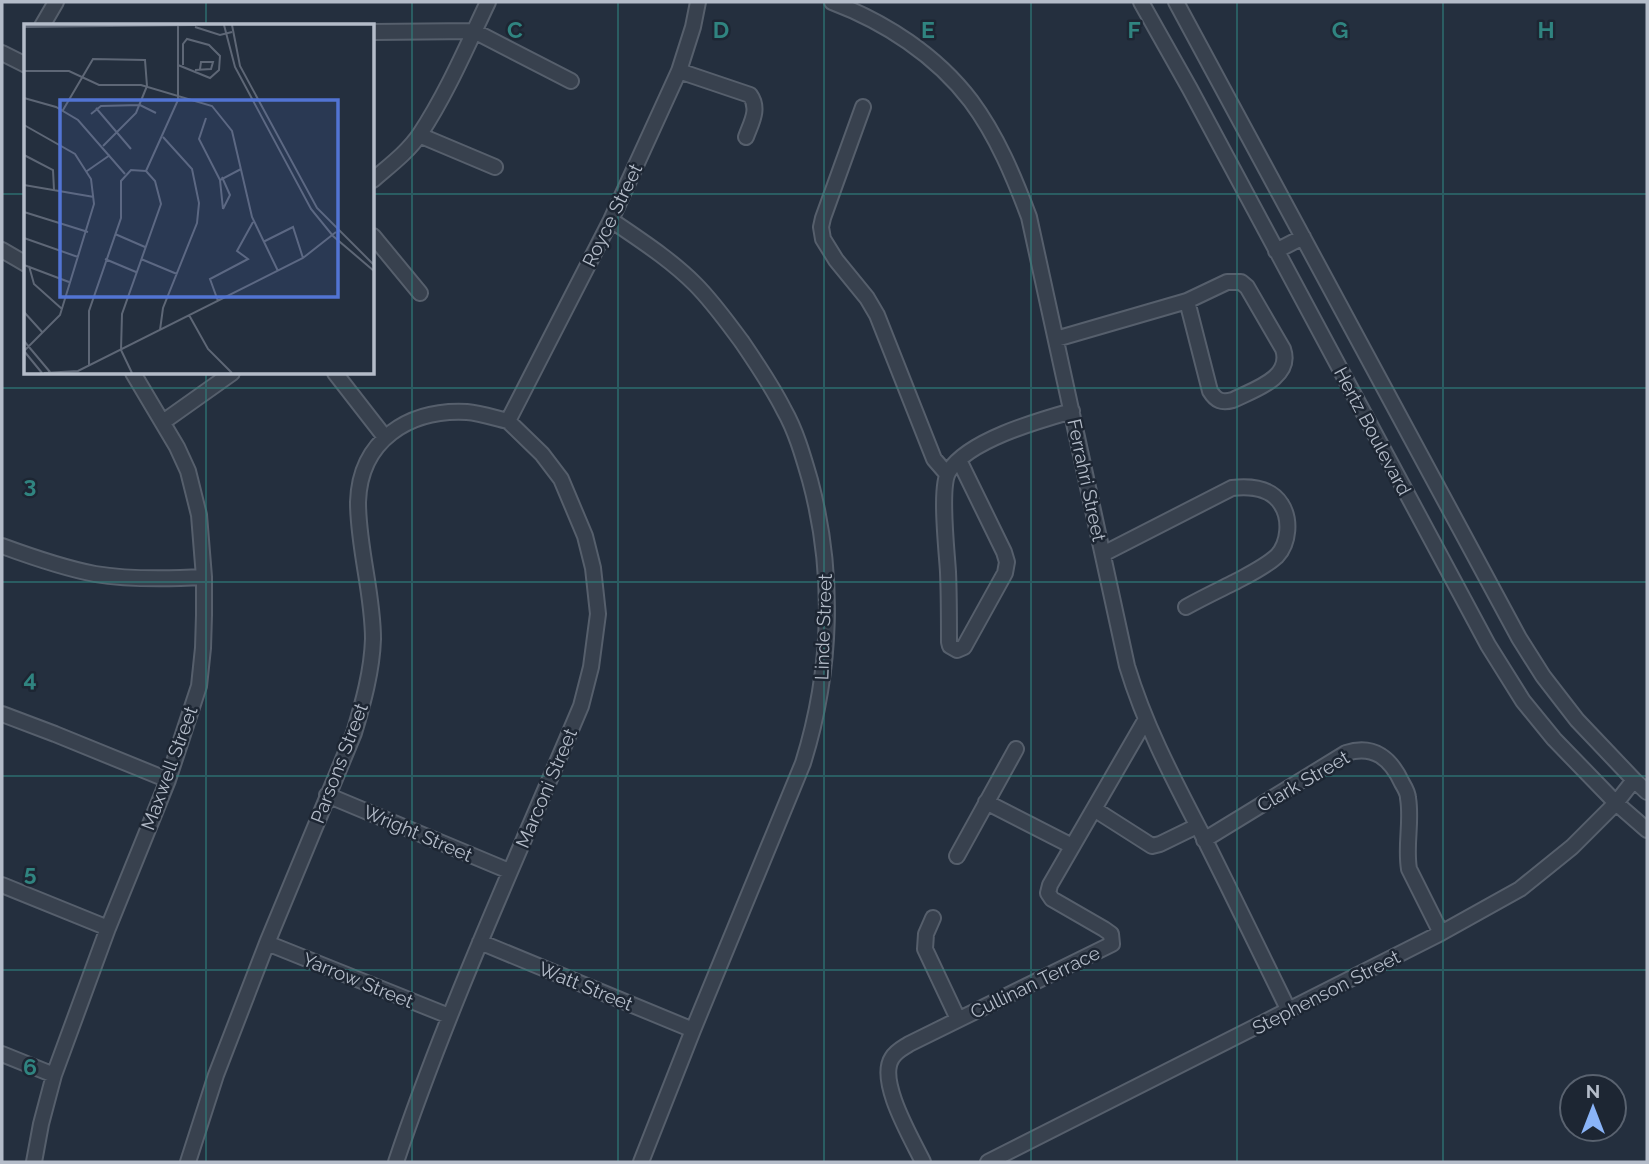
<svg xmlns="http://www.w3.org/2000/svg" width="1649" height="1164" viewBox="0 0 1649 1164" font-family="Raleway,sans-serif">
  <rect width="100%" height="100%" fill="#242f3e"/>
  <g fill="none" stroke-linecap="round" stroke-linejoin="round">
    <g stroke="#565f6c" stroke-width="18">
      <path id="minor" d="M832,2C885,22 936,55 971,101C997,136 1014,177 1029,217L1127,666C1146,729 1176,784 1206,842C1234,898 1261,954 1289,1011
        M1141,2L1190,89L1488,645L1523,701L1554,739L1616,803L1647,830
        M1176,2L1519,638L1543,676L1577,720L1634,780L1647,792
        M42,26L56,2
        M373,32L474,31L571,81
        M2,53L26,65
        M679,71L750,95C760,109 751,123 746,137
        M863,107L823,218L821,227L823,239L836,260L867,298L877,315L934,459L947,474
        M419,135L495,167
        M373,180C389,166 408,152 420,134C447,93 467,46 488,2
        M611,220C640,240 670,259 695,284C713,302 727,322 742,342C757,364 772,386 784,410C796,431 803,456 810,480C835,573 832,670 803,763L693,1030L641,1162
        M373,236L420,293
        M2,250L26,264
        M1276,251L1303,237
        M1056,339L1187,301L1227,282H1241L1247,287L1283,349C1293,378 1253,390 1233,400C1222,403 1216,401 1210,391L1187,301
        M335,373L384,436
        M508,421L611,220L679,71L693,27L698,2
        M163,422L232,373
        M959,460L1004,552L1007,562L1005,573L964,647L957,650L950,646L949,642C949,619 949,595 948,572C947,552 939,486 949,471C969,440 1037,421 1072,411
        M2,546C32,557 63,568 95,574C131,580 168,579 204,577
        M1103,554L1232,488C1250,486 1271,488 1281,504C1291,519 1289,543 1277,556C1265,567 1250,574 1235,582C1219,590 1202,598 1186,607
        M2,714L55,734L168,780
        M327,795L509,871
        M986,802L1072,846
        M1094,809L1152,846L1160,844L1197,826
        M1204,840L1346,753C1374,744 1391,759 1402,783C1405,788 1408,793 1408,798C1412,822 1405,845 1409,869L1441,933
        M957,856L1016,749
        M2,885L108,928
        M933,918L926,934L925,949L958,1019
        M480,942L693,1030
        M267,943L449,1016
        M2,1054L54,1075
        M34,1162L41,1124L54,1075L108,928L168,780L199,686L203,648L204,615V577L199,515L188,471L177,447L133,373
        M188,1162L216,1075L267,943L354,733C363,703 372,671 373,639C373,593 358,548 358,502C360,440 409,409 467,412C480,413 495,418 508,421
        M396,1162C448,1007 517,858 581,706L591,667L598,614L593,568L585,536L561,479L542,454L508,421
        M923,1162C912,1139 877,1081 892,1058C896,1051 903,1048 909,1044L1112,944L1111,934L1104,929L1052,899L1048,893L1050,885L1146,719
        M988,1162L1441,933L1520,889L1572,847L1616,803L1634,780"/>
    </g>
    <use href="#minor" stroke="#38414e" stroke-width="14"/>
  </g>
  <path fill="none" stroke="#308480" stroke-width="2" stroke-opacity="0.55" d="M206,2V26M412,2V1162M618,2V1162M824,2V1162M1031,2V1162M1237,2V1162M1443,2V1162M2,194H26M373,194H1647M206,373V1162M2,388H1647M2,582H1647M2,776H1647M2,970H1647"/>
  <g text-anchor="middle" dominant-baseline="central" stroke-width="5" stroke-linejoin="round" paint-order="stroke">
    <g font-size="19" fill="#b4bcc9" stroke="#1d2633">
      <text transform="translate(612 215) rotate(-64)">Royce Street</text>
      <text transform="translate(1373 431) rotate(62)">Hertz Boulevard</text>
      <text transform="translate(1087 480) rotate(78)">Ferrahri Street</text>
      <text transform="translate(823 627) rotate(-88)">Linde Street</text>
      <text transform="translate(339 763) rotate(-69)">Parsons Street</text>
      <text transform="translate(169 768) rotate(-70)">Maxwell Street</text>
      <text transform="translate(1303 781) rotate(-30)">Clark Street</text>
      <text transform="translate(546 788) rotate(-67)">Marconi Street</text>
      <text transform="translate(418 833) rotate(23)">Wright Street</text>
      <text transform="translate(358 980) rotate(22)">Yarrow Street</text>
      <text transform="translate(1035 982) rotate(-26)">Cullinan Terrace</text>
      <text transform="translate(586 986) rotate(22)">Watt Street</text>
      <text transform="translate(1326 992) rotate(-27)">Stephenson Street</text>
    </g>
  </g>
  <g transform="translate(24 24)">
    <rect width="350" height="350" fill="#242f3e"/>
    <path fill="none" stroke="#5e6776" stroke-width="2" d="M200,1L211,43L287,185L309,212L350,247M208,1L216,42L293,184L350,241M0,3L172,1M171,3L196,11L208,8M154,41L186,54L195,46L196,32L185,21L163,15L159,20V41M171,46L187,45L189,38H177L176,45M0,47H45L75,61H117L188,82L208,107L228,193L254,247M0,74L32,83L54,96L101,150M72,84L107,125M39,86L69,35L121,36L123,62L112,89L79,122M67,90L77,82L116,81L132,89M182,94L175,115L196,156M0,101L51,130L67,155L70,180L36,291L0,327M0,131L29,146L30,166M63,147L86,131M122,147L154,76V2M198,153L206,171L199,185M0,161L70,173M199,185L196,156L217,145M0,188L64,208M91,210L121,223M0,214L54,233M239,218L269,203L279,234M81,235L112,248M117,235L153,250M0,241L45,258M5,242L10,260L38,285M194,277L186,255L224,235L213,227L229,198M0,288L19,309M165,291L184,325L208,349M136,306L139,284L173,199L175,179L168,145L139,113M0,317L26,348M0,327L18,349M65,342V287L97,194V157L107,146L122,147M20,349L54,347L279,234L312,208M108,349L97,326L98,290L137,180L131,157L122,147"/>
    <path fill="#5274d3" fill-opacity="0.15" stroke="#5274d3" stroke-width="3.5" d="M36,76H314V273H36Z"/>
    <rect width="350" height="350" fill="none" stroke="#b4bcc9" stroke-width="3.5"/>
  </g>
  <g font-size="23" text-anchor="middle" font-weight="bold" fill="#308480" stroke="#1d2633" stroke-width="5" stroke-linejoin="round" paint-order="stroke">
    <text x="515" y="38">C</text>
    <text x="721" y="38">D</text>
    <text x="928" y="38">E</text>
    <text x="1134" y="38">F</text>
    <text x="1340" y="38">G</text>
    <text x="1546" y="38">H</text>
    <text x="30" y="493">3</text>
    <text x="30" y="687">4</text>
    <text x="30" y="881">5</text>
    <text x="30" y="1075">6</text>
  </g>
  <rect width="1649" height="1164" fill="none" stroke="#b4bcc9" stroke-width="7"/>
  <g transform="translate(1593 1108)"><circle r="33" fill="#1d2633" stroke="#59626f" stroke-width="2"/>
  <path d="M0-5L12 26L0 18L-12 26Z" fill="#8ab4f8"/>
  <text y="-10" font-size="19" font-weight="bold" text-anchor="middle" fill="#b4bcc9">N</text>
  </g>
</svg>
